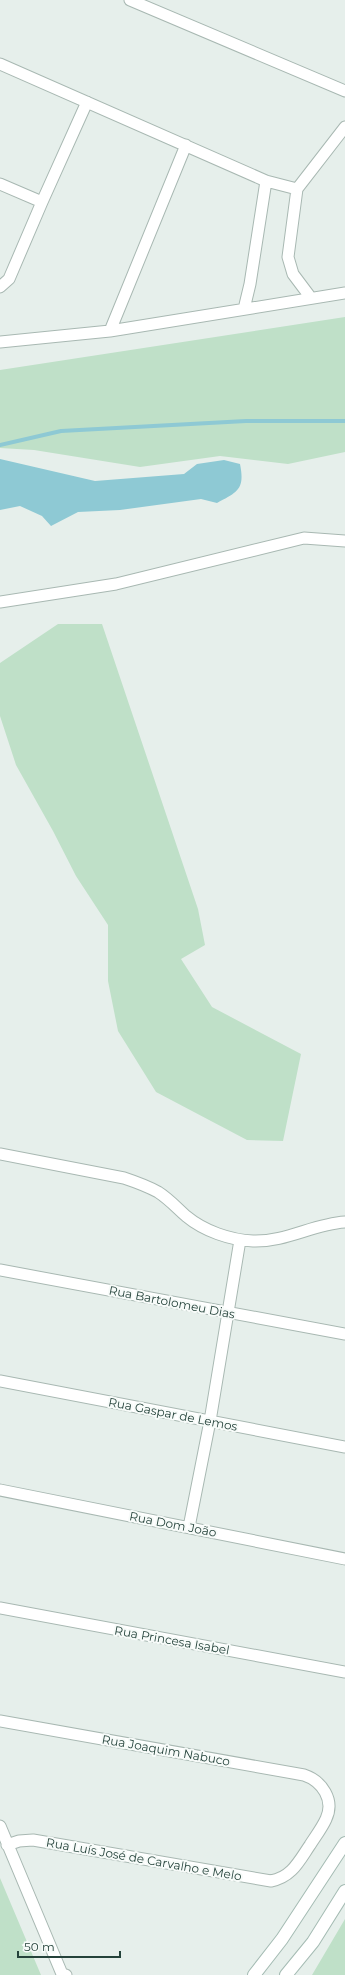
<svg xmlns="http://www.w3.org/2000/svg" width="345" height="1975" viewBox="0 0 345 1975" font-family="Montserrat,sans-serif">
  <rect width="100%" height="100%" fill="#e6efeb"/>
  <path fill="#bfe0c8" d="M345,317V452L288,464L220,456L140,467L34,450L0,448V370Z
    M58,624H102L198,909L205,945L181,959L212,1007L301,1054L283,1141L247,1140L156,1092L118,1031L108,981V925L76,876L53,831L16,765L0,716V663Z
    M0,1878L41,1975H0Z
    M345,1919V1975H312Z"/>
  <path fill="#8ec9d4" d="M0,459L95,481L184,474L197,464L224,460L240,464C245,489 238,492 217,503L201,499L120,510L78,512L51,526L42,516L20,506L0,510Z"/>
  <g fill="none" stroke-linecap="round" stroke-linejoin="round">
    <path stroke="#8ec9d4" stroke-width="4" d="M0,445L61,431L246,421H345"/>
    <g stroke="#a8b8b2" stroke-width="13">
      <path id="minor" d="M130,0L345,91
        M0,64L266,181L297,189
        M0,184L42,202
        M0,287L9,279L42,202L87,102
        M311,298L293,274L288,257L297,189L345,127
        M244,309L250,284L266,181
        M110,331L186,145
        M0,342L110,331L345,293
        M0,602L116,584L304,538L345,541
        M0,1154L124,1178C136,1182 147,1186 158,1192C169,1199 177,1208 186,1216C204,1231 230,1240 253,1241C286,1242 313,1224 345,1222
        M0,1270L345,1334
        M0,1381L345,1447
        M0,1490L345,1559
        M189,1527L210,1421L240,1240
        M0,1608L345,1672
        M0,1721L304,1775C322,1781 335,1800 326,1819C322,1828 315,1837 310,1845C299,1861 292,1877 271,1881L33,1840L19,1841L7,1845
        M0,1826L62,1974L66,1975"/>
    </g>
    <g stroke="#a4bbb3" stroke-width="14">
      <path id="secondary" d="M254,1975L282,1939L345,1843
        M286,1975L313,1942L345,1891"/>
    </g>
    <use href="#minor" stroke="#fff" stroke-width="11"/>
    <use href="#secondary" stroke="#fff" stroke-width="12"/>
  </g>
  <g text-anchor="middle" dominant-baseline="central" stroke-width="4" stroke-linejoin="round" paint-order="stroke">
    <g font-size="12" fill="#24423a" stroke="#f7fbf9">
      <text transform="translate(172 1302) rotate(11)">Rua Bartolomeu Dias</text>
      <text transform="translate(173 1414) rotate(11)">Rua Gaspar de Lemos</text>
      <text transform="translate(173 1524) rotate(11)">Rua Dom João</text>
      <text transform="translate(172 1640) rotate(10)">Rua Princesa Isabel</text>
      <text transform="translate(166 1750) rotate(10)">Rua Joaquim Nabuco</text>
      <text transform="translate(144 1859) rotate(10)">Rua Luís José de Carvalho e Melo</text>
    </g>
  </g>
  <path d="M18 1951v6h102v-6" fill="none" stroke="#24423a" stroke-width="2"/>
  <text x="24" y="1951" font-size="12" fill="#24423a" stroke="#f7fbf9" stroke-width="3" paint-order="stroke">50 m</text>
</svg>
